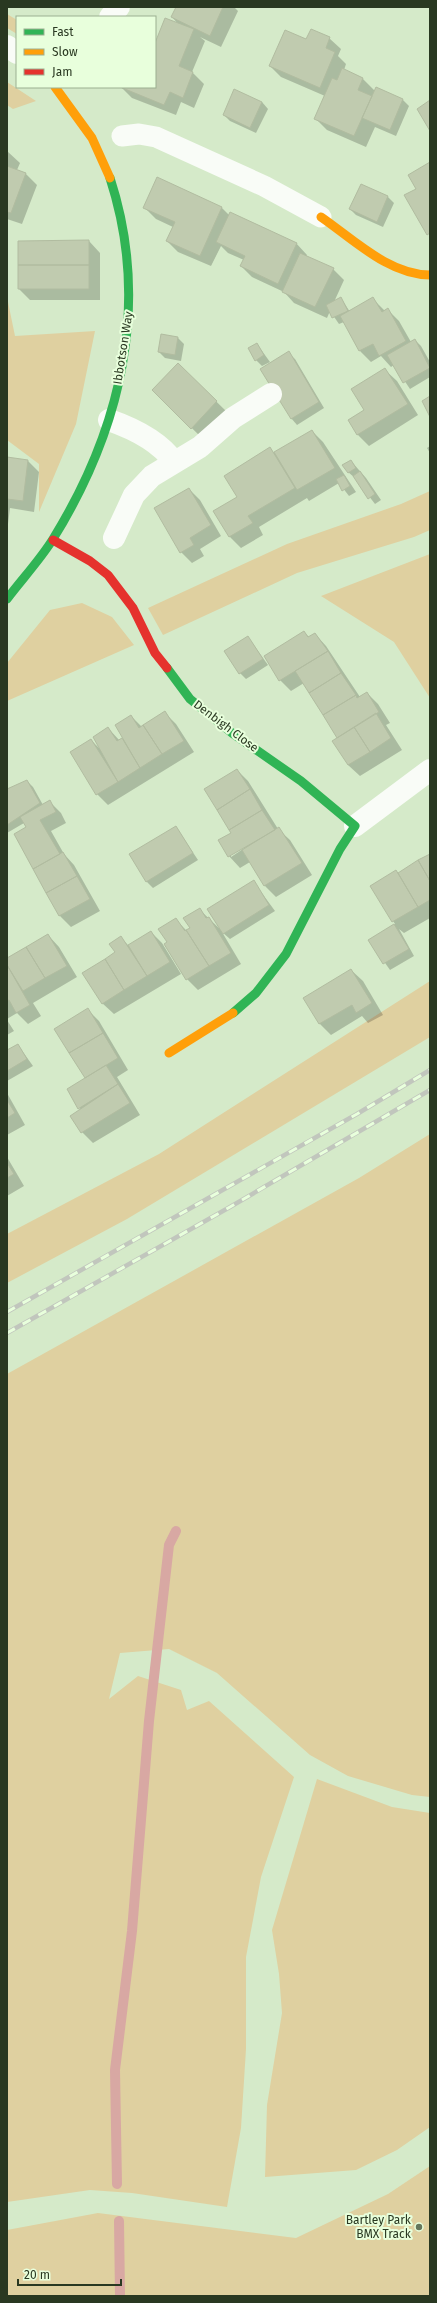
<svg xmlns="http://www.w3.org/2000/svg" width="437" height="2303" viewBox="0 0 437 2303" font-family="'Fira Sans',sans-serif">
  <rect width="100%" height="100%" fill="#d5eac9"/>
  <path fill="#dfd0a0" d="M7,14L17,20V34L7,28Z
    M7,82L36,101L13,109L7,105Z
    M7,297L15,336L95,331L76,424L39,512V464L7,440Z
    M430,491V530L414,537L297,573L163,635L148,608L287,544L401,504Z
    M430,554V698L394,642L321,596Z
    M82,603L112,617L134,645L7,701V663L50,610Z
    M430,981V1037L127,1219L7,1283V1234L159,1154Z
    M430,1134V1797L412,1795L348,1776L310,1755L217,1673L169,1649L120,1653L109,1699L138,1676L181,1690L187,1710L209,1701L294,1777L261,1877L246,1957V2049L241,2128L227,2207L132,2193L90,2190L7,2202V1374L359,1178Z
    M317,1779L392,1807L430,1813V2127L397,2150L356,2170L265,2177L267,2105L282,2013L279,1974L272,1930Z
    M430,2166V2296H7V2230L98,2213L296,2238L388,2194Z"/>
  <path fill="#0003" fill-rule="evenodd" d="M177,7H234L238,11L221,47L200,37L205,41L192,72L204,84L194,108L181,102L176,115L132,98L121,87H155V46L179,25L172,17Z
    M329,38L341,49L338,56L346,64L344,70L363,79L375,91L376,89L403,100L409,106L396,136L375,127L366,147L327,130L316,119L325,96L281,77L270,66L307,41Z
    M262,102L268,109L256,133L230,121L224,115Z
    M7,151L20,163L17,170L25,173L37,185L22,224L7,219Z
    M361,185L388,197L394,203L383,227L356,215L350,209Z
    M221,207L229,215L296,243L307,255L306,257L333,269L344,280L334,302L341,298L350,312L373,299L385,311L388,310L399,321L411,342L415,340L421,346L430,362V377L410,389L394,365L391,367L381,356L371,362L360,351L344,322L339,324L330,311L327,318L294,303L284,292L252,277L241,266L244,260L228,253L221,246L211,266L178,252L167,241L173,227L156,219L145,208Z
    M89,241L100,253V300H30L19,289Z
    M162,335L178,338L184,344L181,361L165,358L159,352Z
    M257,344L270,362L262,366L256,360Z
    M288,353L295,359L324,408L297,425L291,418Z
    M178,364L228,413L203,439L153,390Z
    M385,370L397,381L418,415L369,446L358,435L349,420L365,410Z
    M312,431L323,442L356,492L349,496L339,483L309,501L307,498L259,527L263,535L241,548L230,537L214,511L238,497L270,449L274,453Z
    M430,446V453L427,448Z
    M7,458L28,461L39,472L34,512L10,508L7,532Z
    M351,461L366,478L381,500L375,504L355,478L348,472Z
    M189,489L200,500L221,536L200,549L204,556L192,563L181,552Z
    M304,632L310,638L315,634L326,646L360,697L367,693L378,704L390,723L386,725L402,750L360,776L348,765L339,738L304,683L291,691L280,680Z
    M248,637L268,665L246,679L240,673Z
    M165,713L176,724L194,752L108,805L97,794L91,740L101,750L108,728L120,741L125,738L131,716L142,727Z
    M237,770L248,781L278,829L290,840L312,875L276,897L265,886L250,862L240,868L229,856ZM245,846L246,847L231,857V854Z
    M27,781L33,787L43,805L49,801L61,813L66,823L51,831L64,854L74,865L100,911L71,927L60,916L15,835L27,828L24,823L7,833V792Z
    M176,827L198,860L153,888L147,882L131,855Z
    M430,855V918L404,933L399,929L414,956L390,970L369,940L395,924L371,886L396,871L399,874Z
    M253,881L275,911L230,939L222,932L241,964L198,990L187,979L168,943L176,920L187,931L191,929L200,910L221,930Z
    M151,932L162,943L181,974L114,1014L102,1003L121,938L129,946Z
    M48,935L59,947L77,977L33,1003L41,1016L28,1024L17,1013L7,1019V959Z
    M351,970L363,981L383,1015L368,1023L362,1016L331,1035L319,1023Z
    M88,1010L99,1021L128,1070L117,1077L140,1115L93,1143L82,1132L81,1110L68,1090L86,1079Z
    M7,1020L14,1031L7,1035Z
    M18,1045L33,1066L7,1081V1051Z
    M7,1093L25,1125L7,1135Z
    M7,1157L24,1186L7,1196Z"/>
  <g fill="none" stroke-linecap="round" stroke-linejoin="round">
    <path stroke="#d8a8a3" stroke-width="10" d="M117,2184L115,2070L132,1931L149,1721L169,1545L176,1531
      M119,2221L120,2296"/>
  </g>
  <path fill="#c0cbaf" stroke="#b1bca0" d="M176,7H223L210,36L171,17Z
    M165,18L194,29L179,66L193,72L183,98L170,92L164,105L120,87H155V43Z
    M311,29L330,37L326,48L335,52L320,88L269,66L285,30L306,39Z
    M342,68L363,78L358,90L372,96L354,136L314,119L332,78L337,80Z
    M376,87L403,99L390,130L362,118Z
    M234,89L262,102L250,128L223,115Z
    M430,100V131L417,109Z
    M430,162V233L427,235L404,195L416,189L408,175Z
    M7,166L26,173L11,213L7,212Z
    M157,177L222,207L200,256L166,241L175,222L143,208Z
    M361,184L388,196L377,222L349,209Z
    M230,212L297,243L278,284L240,266L245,256L216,242Z
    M89,240V265H18V241Z
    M300,253L334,268L315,307L282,292Z
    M18,265H89V289H18Z
    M341,297L348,311L332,318L326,305Z
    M373,297L382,312L388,308L406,341L379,356L373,344L359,351L340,316Z
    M161,334L178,337L175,355L158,352Z
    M415,339L430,368L403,383L387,355Z
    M257,343L264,355L255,361L248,348Z
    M289,351L319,402L291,419L260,369Z
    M178,363L217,401L191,429L152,390Z
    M385,368L408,404L357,435L348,420L364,410L351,389Z
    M430,396V417L422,401Z
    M312,430L335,468L297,490L274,452Z
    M270,447L295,488L248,516L253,523L229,537L213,511L237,497L224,476Z
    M7,457L28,460L23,501L7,499Z
    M351,460L356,468L348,473L342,465Z
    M360,471L375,494L368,499L353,476Z
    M344,475L350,486L342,491L336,479Z
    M189,488L211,525L190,538L194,545L180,553L154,508Z
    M304,631L308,637L315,633L328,651L279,681L264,656Z
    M248,636L263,659L239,674L224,651Z
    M328,651L341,673L309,693L295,671Z
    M341,673L356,695L323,715L309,693Z
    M367,692L379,712L337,738L323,715L356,695L357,698Z
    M165,711L184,741L162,754L143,725Z
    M376,713L391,738L370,752L354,727Z
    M131,715L139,728L143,725L162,754L140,768L115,725Z
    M108,727L117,741L122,738L140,768L118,782L93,737Z
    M354,727L370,752L348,765L332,741Z
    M91,739L118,782L96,795L70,752Z
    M237,769L250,789L217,810L204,789Z
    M27,780L40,803L7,825V789Z
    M250,789L262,810L229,830L217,810Z
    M50,800L56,812L40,820L60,854L33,869L14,834L26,827L20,817Z
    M262,810L275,830L228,857L218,840L231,833L229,830Z
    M176,826L193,853L146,882L129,854Z
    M279,827L302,863L264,886L242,850Z
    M63,852L77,876L46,893L33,869Z
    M430,854V881L418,860Z
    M418,860L430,881V900L418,907L398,873Z
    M396,870L418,907L392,922L370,886Z
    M77,876L90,899L59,916L46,893Z
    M254,880L269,905L223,934L207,909Z
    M200,908L206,918L209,917L231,953L209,966L186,930L190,928L183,918Z
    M176,918L185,931L186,930L209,966L186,980L164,944L167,942L158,929Z
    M394,924L409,949L383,964L368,940Z
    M151,931L170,962L147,976L128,945Z
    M48,934L67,966L45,978L26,947Z
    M121,936L147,976L124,990L105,959L115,952L109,944Z
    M26,947L45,978L23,991L7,965V958Z
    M105,959L124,990L102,1004L82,973Z
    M7,965L30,1005L16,1013L9,1000L7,1001Z
    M351,969L372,1003L356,1013L352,1005L319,1024L303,998Z
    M88,1008L103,1033L69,1053L54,1029Z
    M103,1033L118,1058L85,1078L69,1053Z
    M18,1044L27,1059L7,1071V1050Z
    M106,1065L118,1084L78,1109L67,1089Z
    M118,1084L130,1103L81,1133L70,1116Z
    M7,1100L15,1113L7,1118Z
    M7,1163L14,1174L7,1178Z"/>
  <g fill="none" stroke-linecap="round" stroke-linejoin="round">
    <path stroke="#f9fcf7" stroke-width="21" d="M122,136L139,134L156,137L264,186L321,217"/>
    <path stroke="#f9fcf7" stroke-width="22" d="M110,17L119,7
      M7,46L17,53
      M109,420C132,428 160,442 174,462
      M114,538L134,495L152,476L200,447L233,418L271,394
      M355,826L430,770"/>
    <path stroke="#30b455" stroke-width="9" d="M7,599C22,579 40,560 53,539C121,429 151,304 110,178
      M167,668L190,699L232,733L301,781L355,826L340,849L286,954L256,993L233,1013"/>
    <path stroke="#ff9f0a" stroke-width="9" d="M55,87L92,138L110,178
      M321,217C353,239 389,275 430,275
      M169,1053L233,1013"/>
    <path stroke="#e5322d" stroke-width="9" d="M53,540L90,561L108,575L133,608L155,653L167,668"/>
    <g stroke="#c1c6bd" stroke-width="4.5">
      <path id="rail" d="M7,1312L357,1114L430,1070
        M7,1333L230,1207L430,1090"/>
    </g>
    <use href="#rail" stroke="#e8ffdc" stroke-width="3" stroke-dasharray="9" stroke-linecap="butt"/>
  </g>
  <circle fill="#65765c" stroke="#e8ffdc" stroke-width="1.5" cx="419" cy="2227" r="4"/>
  <g text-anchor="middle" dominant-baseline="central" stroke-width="4" stroke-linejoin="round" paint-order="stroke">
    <g font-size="12" fill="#293821" stroke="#e8ffdc">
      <text transform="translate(123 348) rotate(-81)">Ibbotson Way</text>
      <text transform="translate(226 726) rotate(37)">Denbigh Close</text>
    </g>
    <g font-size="12" fill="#293821" stroke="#e8ffdc" text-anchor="end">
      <text x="411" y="2220">Bartley Park<tspan x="411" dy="14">BMX Track</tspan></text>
    </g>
  </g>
  <rect width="437" height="2303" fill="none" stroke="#293821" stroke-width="16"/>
  <rect x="16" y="16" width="140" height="72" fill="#e8ffdc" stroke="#9caf91"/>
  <rect x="24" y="29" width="20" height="6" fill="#30b455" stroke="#9caf91"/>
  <text x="52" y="36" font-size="12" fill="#293821">Fast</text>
  <rect x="24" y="49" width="20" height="6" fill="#ff9f0a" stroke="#9caf91"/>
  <text x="52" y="56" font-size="12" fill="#293821">Slow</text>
  <rect x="24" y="69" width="20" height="6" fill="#e5322d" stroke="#9caf91"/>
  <text x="52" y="76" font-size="12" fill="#293821">Jam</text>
  <path d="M18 2279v6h103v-6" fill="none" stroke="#293821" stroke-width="2"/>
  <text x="24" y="2279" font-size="12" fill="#293821" stroke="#e8ffdc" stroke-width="3" paint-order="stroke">20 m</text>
</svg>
